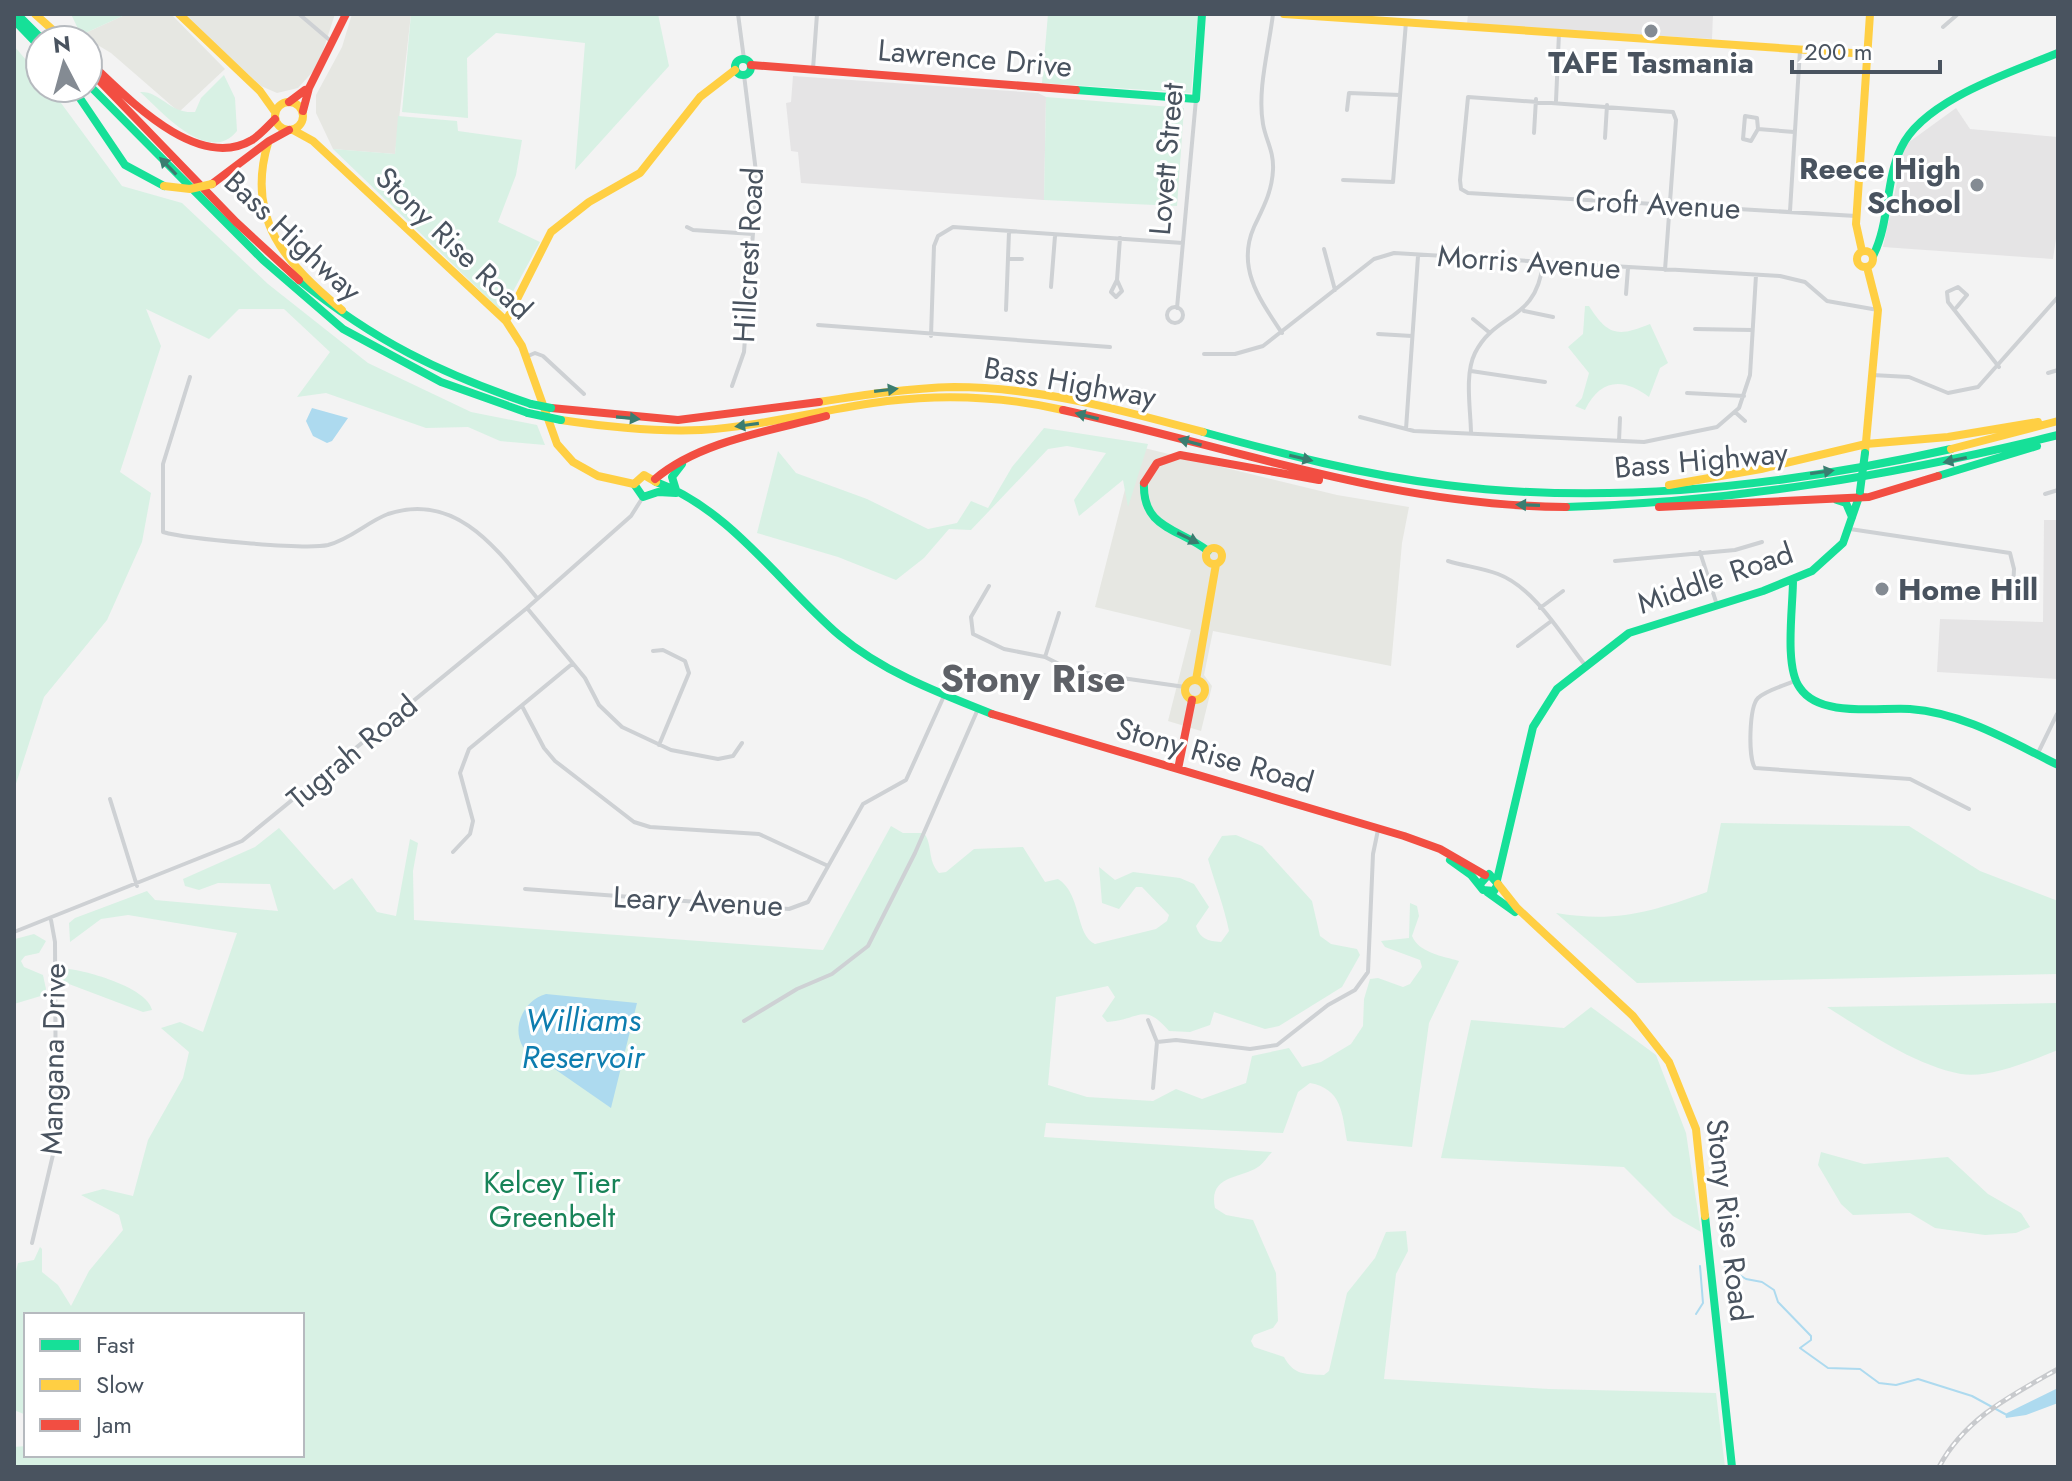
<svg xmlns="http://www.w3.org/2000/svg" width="2072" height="1481" viewBox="0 0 2072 1481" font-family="Jost,sans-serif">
  <rect width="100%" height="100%" fill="#f3f3f3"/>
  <path fill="#e6e7e2" d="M127,14H171L225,69L179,112L111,53L81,35Z
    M183,14H335L318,66L298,88L277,93L261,86Z
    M352,14H411L395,154L333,149L316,113V95L342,47Z
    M1136,446L1337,495L1409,507L1402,543L1391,666L1213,631L1204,675L1212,686L1201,731L1168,721L1191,630L1095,607Z"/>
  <path fill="#e5e4e5" d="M1468,14H1713L1712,39L1467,24Z
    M793,76L1038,93L1046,97L1044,200L801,183L798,152L791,151L786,103L791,102Z
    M1956,108L1970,129L2058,137V225L2053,259L1883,247L1905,145Z
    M2044,520H2058V679L1937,672L1940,619L2043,622Z"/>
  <path fill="#d8f1e4" d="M71,14H127L81,35Z
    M411,14H658L669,66L575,170L585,43L496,33L467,58L468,118L402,112Z
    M1048,14H1198L1191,93L1042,83Z
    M14,46L40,76V88H50L122,186L182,203L268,284L368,363L471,412L537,425L545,445L500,441L468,427L426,428L326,393L297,397L330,352L284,309H239L209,339L146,309L161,346L120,472L151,493L142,542L107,620L44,697L14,790Z
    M224,75L235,98L237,131C209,166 162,112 140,92C161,91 169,114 195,112L201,98Z
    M1046,97L1184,108L1177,206L1044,200Z
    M398,116L457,121L458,131L522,140L516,175L498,222L540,242L504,308L499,309L333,149L395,154Z
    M1585,306H1589C1608,336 1618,337 1650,324L1668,363L1660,368L1649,397C1623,377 1600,379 1585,410L1575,406L1582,398L1589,373L1568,347L1583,334Z
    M1044,428L1148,444L1128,507L1123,480L1079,516L1074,500L1106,453L1067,446L1048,449L971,530L949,529L924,558L896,580L838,557L757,533L778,451L796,473L867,499L928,529L957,523L971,501L988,508L1012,467Z
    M1721,823L1909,826L1980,871L2058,901V974L1637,983L1556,913C1616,923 1651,912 1707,892Z
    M891,826L903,833H924C933,845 927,860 939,873L946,872L974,849L1023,847L1045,882L1058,879C1082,894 1075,935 1095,944L1156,929L1167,921L1169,915L1142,887H1136L1119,909L1102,903L1099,867L1115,880L1133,872L1180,878L1194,884L1209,907L1196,926C1200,939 1208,941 1221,942L1229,931C1224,906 1215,884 1208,859L1222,836L1236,835L1262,846L1312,901L1320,936L1331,944L1357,949L1360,955L1342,987L1279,1026L1265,1029L1214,1012L1210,1025L1190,1032L1169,1031C1143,1001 1140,1020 1107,1022L1102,1016L1115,997L1108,986L1056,997L1048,1085L1087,1097L1153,1101L1176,1089L1202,1099L1246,1083L1252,1056L1289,1048L1302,1067L1321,1062L1351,1044L1363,1026L1364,999L1370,979L1378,978L1403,987L1410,984L1422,967L1420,960L1385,947L1381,941L1409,938L1410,903L1417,906L1419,916L1412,936C1419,953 1443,956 1459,961L1429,1023L1412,1147L1347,1141C1342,1113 1342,1089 1310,1083L1298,1092L1283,1133L1046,1123L1044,1137L1272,1152C1268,1156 1263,1164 1258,1167C1240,1179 1208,1175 1215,1208L1226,1215L1253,1220L1276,1273L1278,1321L1273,1328L1254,1335L1251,1341L1254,1347L1284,1357C1294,1375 1304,1374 1324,1375L1329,1371L1347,1293L1375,1258L1386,1232L1406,1231L1408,1251L1396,1274L1384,1379L1549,1389L1716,1393L1725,1467H20L14,1464V1447L26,1446V1455H302V1315H26V1415L14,1410V1279L18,1263L34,1260L40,1247L42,1249V1272L58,1285L71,1306L89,1271L123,1230L119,1215L81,1195L103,1189L133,1196L148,1140L183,1078L189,1052L161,1028L180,1022L203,1032L237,933L128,915L101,919L70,942L69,923L75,918L147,891L155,900L278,911L270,884L218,883L199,890L185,886L183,879L255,847L279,828L334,890L352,878L377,912L396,916L410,839L418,843L413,871L414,920L823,950Z
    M34,934L46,941L39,953L25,956L21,961L24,967L43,975L46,989L44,995L14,1004L15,939Z
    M61,968C82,969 148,987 152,1010L143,1012L61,981Z
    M2058,1003V1050C2033,1060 1989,1079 1961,1074C1914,1065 1867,1032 1827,1007Z
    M1591,1007L1656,1055L1686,1133L1701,1232L1673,1216L1624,1167L1441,1158L1471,1020L1564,1028Z
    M1821,1152L1864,1164L1948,1157L1988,1194L2021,1213L2030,1227L2016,1233L1985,1235L1935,1228L1910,1213L1853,1215L1841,1204L1818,1165Z"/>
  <path fill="#addaef" d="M312,408L348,418L332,441L327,443L313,436L306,421Z
    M546,994L637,1003L611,1108L523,1047C511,1027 524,1000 546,994Z
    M2058,1388V1403L2026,1415L2006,1418L2005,1414Z"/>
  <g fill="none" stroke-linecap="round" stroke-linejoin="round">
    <path stroke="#addaef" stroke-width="2" d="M1722,1264L1746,1279L1762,1282L1774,1290L1778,1302L1811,1336V1340L1800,1348L1828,1368L1860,1369L1879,1383L1896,1385L1918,1379L1972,1396L2005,1414
      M1696,1314L1703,1303L1700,1266"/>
    <path stroke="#ced1d4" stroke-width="4" d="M299,14L333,43
      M738,14L744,59
      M1273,14C1269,48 1257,90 1263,124C1266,141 1274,151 1273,170C1272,192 1263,208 1254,227C1236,268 1260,300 1282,333
      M1943,27L1958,14
      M813,69L817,14
      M1556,101L1559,33
      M1347,110L1349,93L1400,95
      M1758,129L1757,118L1745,116L1743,139L1751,141L1758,129L1794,132
      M1534,133L1536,99
      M1605,138L1607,105
      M1343,180L1393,182L1406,22
      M1790,211L1800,50
      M687,227L693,230L753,234
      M1324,249L1335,290
      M1008,259H1022
      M1665,270L1676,120L1673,112L1468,97L1460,180L1461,189L1468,193L1856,216
      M1117,280L1111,292L1116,297L1122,291L1117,280L1120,238
      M1051,287L1055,236
      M1626,294L1628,268
      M1167 315a8 8 0 1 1 16 0a8 8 0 1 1-16 0Z
      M1177,308L1196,99
      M1956,308L1967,295L1958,287L1947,292L1948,302L1999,367
      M1006,310L1009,232
      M1524,311L1553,317
      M1473,319L1490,333
      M818,325L1110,347
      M1695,329L1752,330
      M1378,334L1412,336
      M931,336L934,246L938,236L953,227L1183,243
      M1204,354H1235L1263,346L1374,259L1394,253L1780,276L1805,282L1827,301L1878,310
      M528,356L535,353L543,356L584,394
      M1471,371L1545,382
      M2048,373L2058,370
      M1872,375L1909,377L1948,393L1978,387L2058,297
      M190,377L163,464V532C187,539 305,550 328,545C351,539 367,522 388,514C458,491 499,552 537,598
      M732,386L744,352L757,180L744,75
      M1687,393L1744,396
      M1735,412L1745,421
      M1360,417L1414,431L1644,442L1717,427L1739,408L1750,375L1756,275
      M1406,429L1418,256
      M1471,434C1471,411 1464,375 1475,353C1496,311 1536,323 1543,263
      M1619,441L1620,418
      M2045,494L2058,490
      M1850,529L2010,553L2014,569L2013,588
      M1700,552L1717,605
      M1448,561C1464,566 1482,568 1498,574C1535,588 1562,636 1585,665
      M1615,561L1735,550L1762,542
      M989,586L971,617L973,634L1004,649L1045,657L1073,671L1185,687
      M527,608L585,678L599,705L622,727L671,750L718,759L733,756L742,743
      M1540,608L1563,591
      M1518,646L1550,622
      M653,651L663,650L685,661L689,673L659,745
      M1045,657L1059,613
      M1794,681C1784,686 1767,690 1758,698C1749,707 1748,758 1755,768L1910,779L1969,809
      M522,706L544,748L555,761L634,822L650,827L759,834L826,865
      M2037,755L2057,714
      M110,799L137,886
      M453,852L470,834L473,821L460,773L469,749L572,664
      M525,889L789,909L808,902L863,804L906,780L944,696
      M14,932L242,841L527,608L631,516L643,497
      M1148,1020L1157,1042
      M744,1021L797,989L832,974L868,946L915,853L978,709
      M1153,1088L1157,1042L1176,1040L1250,1049L1277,1045L1328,1005L1355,990L1368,972L1373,854L1378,830
      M32,1243L56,1142L55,942L51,920"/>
    <path stroke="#16e098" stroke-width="8" d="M17,14L43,40
      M14,20L40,47
      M735 67a8 8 0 1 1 16 0a8 8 0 1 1-16 0Z
      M88,84L263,260L343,329L441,382L528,413
      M73,88L125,165L164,186
      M1076,90L1196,99L1202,14
      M1873,256C1890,222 1885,182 1901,148C1923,100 2012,72 2058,53
      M299,280C375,341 439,373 531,404
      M1203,432C1283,454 1363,475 1446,485C1614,506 1786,486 1951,449
      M1938,476L2037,446
      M656,482C730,509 781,585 839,635C883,672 939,693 992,714
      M1144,483C1142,529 1179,528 1208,551
      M634,484L643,497L658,492L676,493
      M676,490L672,477L682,464
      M1837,500L1846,503L1852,517
      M1566,507C1734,502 1895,475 2058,435
      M1793,580C1793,607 1784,667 1800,688C1820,718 1879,707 1910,709C1964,713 2011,742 2058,765
      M1450,860L1471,875L1483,890L1494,891L1498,884L1489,874L1480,884
      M1497,880L1533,727L1557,689L1629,633L1763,591L1812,571L1843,543L1860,494
      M1487,892L1515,912
      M1705,1216L1732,1467"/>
    <path stroke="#ffcf43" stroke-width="8" d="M35,14L64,40
      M179,14L260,91L275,112
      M1284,14L1867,54
      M275 116a14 14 0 1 1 28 0a14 14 0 1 1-28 0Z
      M293,130L313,141L506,321L522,346L557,444L573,462L598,476L634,484
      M268,143C245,220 286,263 342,310
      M1857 259a8 8 0 1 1 16 0a8 8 0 1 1-16 0Z
      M1862,251L1856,224L1870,14
      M506,321L551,232L589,202L640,173L700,97L735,70
      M819,402C863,395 909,388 954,387C1038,387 1122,410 1203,432
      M561,420C607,427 654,432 701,430C764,426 825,409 887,401C945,394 1007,397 1063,410
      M1951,449L2058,421
      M1865,453L1878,310L1867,267
      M634,484L644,475L656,482
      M1669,485L1761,469L1866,444L1948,437L2038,422
      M1206 556a8 8 0 1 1 16 0a8 8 0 1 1-16 0Z
      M1185 690a10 10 0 1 1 20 0a10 10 0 1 1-20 0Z
      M1196,680L1216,564
      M1498,884L1517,908L1633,1016L1669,1062L1696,1129L1705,1216"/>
    <path stroke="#f24e42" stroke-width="8" d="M88,61C125,95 196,173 252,140C260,135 268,126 275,119
      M751,65L1076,90
      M88,69L236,222L299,280
      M289,102L305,90
      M303,111L309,88L346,14
      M212,184L269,141L289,130
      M551,408L678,420L819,402
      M1063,410C1231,447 1392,506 1566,507
      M655,479C700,441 770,431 826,416
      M1144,483L1157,463L1180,455L1319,480
      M1659,507L1869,497L1938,476
      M992,714L1404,836L1440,849L1485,875
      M1178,769L1192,700"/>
    <g stroke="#c8cacd" stroke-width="5">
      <path id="rail" d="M1939,1467C1965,1418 2012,1395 2058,1369"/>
    </g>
    <use href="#rail" stroke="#fff" stroke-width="2" stroke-dasharray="6" stroke-linecap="butt"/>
    <path stroke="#16e098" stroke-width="8" d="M531,404L551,408
      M528,413L561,420
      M1860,491L1865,453"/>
    <path stroke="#ffcf43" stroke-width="8" d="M164,186L190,189L212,184"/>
  </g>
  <defs><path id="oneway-solid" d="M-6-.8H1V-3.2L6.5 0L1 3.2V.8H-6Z" transform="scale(2)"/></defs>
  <g fill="#3a7d70">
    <use href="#oneway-solid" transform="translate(168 166) rotate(-134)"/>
    <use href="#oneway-solid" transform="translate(886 390) rotate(-7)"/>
    <use href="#oneway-solid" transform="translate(1087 416) rotate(-166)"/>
    <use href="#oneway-solid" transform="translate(628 418) rotate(5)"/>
    <use href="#oneway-solid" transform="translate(747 425) rotate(172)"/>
    <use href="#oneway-solid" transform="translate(1190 442) rotate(-165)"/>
    <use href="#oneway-solid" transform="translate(1301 458) rotate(13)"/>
    <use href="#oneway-solid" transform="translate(1955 460) rotate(168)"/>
    <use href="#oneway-solid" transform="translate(1822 472) rotate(-8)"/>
    <use href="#oneway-solid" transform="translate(1528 505) rotate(-178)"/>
    <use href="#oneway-solid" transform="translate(1188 538) rotate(26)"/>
  </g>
  <g fill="#848b93" stroke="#fff" stroke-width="3">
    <circle cx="1651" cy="31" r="8"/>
    <circle cx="1977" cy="185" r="8"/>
    <circle cx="1882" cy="589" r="8"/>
  </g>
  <g text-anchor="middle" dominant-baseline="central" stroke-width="6" stroke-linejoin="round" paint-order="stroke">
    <g font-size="30" fill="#49535f" stroke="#fff">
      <text transform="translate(975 58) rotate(5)">Lawrence Drive</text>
      <text transform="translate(1166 159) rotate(-85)">Lovett Street</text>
      <text transform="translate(1658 204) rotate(3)">Croft Avenue</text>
      <text transform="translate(293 236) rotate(43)">Bass Highway</text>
      <text transform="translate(454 243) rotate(44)">Stony Rise Road</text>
      <text transform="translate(748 255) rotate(-87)">Hillcrest Road</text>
      <text transform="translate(1529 262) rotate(4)">Morris Avenue</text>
      <text transform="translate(1070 382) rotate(10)">Bass Highway</text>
      <text transform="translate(1701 460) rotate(-5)">Bass Highway</text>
      <text transform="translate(1715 578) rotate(-19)">Middle Road</text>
      <text transform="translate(352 752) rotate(-40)">Tugrah Road</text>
      <text transform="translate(1215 755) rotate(16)">Stony Rise Road</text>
      <text transform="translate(698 901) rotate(3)">Leary Avenue</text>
      <text transform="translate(53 1059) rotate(-89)">Mangana Drive</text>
      <text transform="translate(1729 1220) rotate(83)">Stony Rise Road</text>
    </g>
    <g font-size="30" font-weight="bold" fill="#49535f" stroke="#fff">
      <text x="1651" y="62">TAFE Tasmania</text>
      <text x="1961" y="168" text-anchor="end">Reece High<tspan x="1961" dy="34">School</tspan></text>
      <text x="1898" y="589" text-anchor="start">Home Hill</text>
    </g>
    <g font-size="30" fill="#188358" stroke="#fff">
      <text x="552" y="1182">Kelcey Tier<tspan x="552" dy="34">Greenbelt</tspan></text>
    </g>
    <g font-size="32" font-style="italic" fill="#0d7daf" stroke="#fff">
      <text x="583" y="1020">Williams<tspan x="583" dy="37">Reservoir</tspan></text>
    </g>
    <g font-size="38" font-weight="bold" fill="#5e6167" stroke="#fff">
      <text x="1033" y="678">Stony Rise</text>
    </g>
  </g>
  <rect width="2072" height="1481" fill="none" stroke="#49535f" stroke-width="32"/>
  <rect x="24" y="1313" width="280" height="144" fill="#ffffff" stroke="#b6babf" stroke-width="2"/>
  <rect x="40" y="1339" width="40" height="12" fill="#16e098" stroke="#b6babf" stroke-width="2"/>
  <text x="96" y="1353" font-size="24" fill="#49535f">Fast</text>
  <rect x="40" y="1379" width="40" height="12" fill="#ffcf43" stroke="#b6babf" stroke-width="2"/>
  <text x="96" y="1393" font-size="24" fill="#49535f">Slow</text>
  <rect x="40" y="1419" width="40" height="12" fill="#f24e42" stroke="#b6babf" stroke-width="2"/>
  <text x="96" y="1433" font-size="24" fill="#49535f">Jam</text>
  <g transform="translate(64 64) rotate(354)"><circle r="38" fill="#ffffff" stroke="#b6babf" stroke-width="2"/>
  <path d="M0-6L14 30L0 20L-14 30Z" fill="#848b93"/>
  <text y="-12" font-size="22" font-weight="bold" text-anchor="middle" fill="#49535f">N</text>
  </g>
  <path d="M1792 60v12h148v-12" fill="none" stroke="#49535f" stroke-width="4"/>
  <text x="1804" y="60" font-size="24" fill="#49535f" stroke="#ffffff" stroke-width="6" paint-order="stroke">200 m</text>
</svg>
